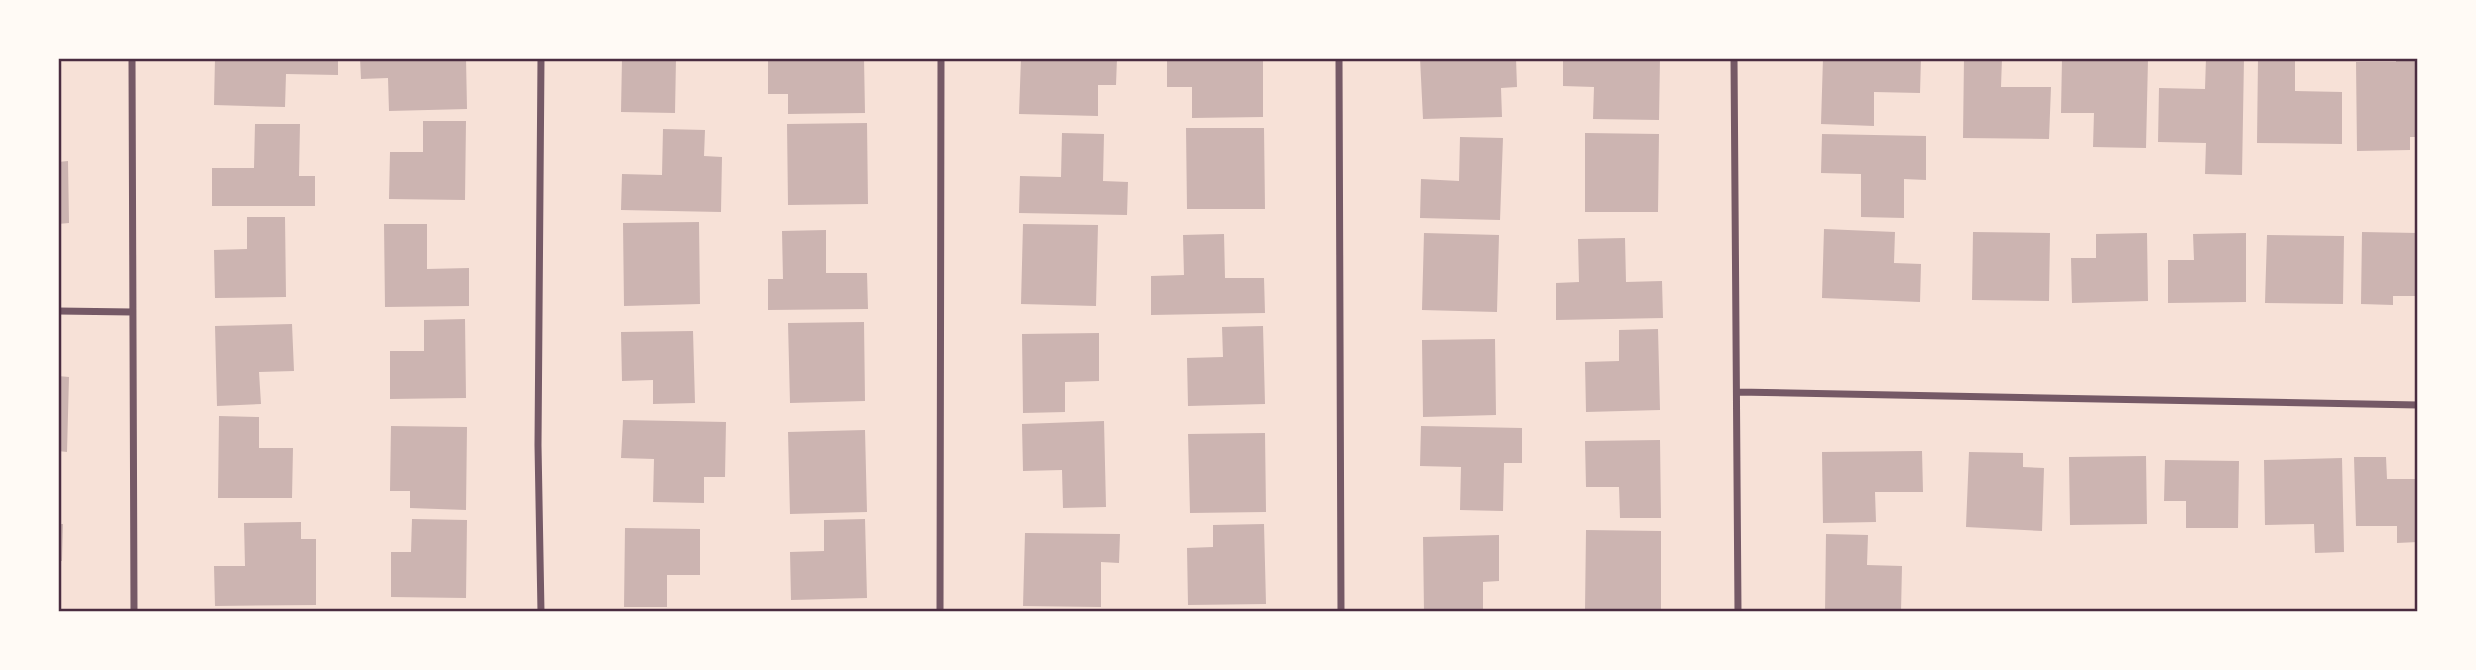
<svg xmlns="http://www.w3.org/2000/svg" width="2476" height="670" viewBox="0 0 2476 670" font-family="'Noto Sans',sans-serif">
  <rect width="100%" height="100%" fill="#f7e1d7"/>
  <path fill="#ccb4b1" d="M215,58H338V75L286,74L285,107L214,105Z
    M360,58H466L467,109L389,111L388,78L361,79Z
    M622,58H676L675,113L621,112Z
    M768,58H864L865,113L788,114V94H768Z
    M1021,58H1117L1116,85H1098V116L1019,114Z
    M1167,58H1263V117L1192,118V87H1167Z
    M1420,58H1516L1517,87L1501,88L1502,117L1423,119Z
    M1563,58H1660L1659,120L1593,119L1594,87L1563,86Z
    M1823,58H1921L1920,93L1874,92V126L1821,124Z
    M1964,58H2002L2001,87H2051L2049,139L1963,138Z
    M2062,58L2148,59L2146,148L2093,147L2094,113H2061Z
    M2206,58H2244L2242,175L2205,174L2206,143L2158,142L2159,88L2205,89Z
    M2258,58H2295V91L2342,92V144L2257,143Z
    M2396,58H2418V137H2410V150L2357,151L2356,62H2396Z
    M423,121H466L465,200L389,199L390,152H423Z
    M867,123L868,204L788,205L787,124Z
    M255,124H300L299,176H315V206H212V168H254Z
    M1186,128H1264L1265,209H1187Z
    M663,129L705,130L704,156L722,157L721,212L621,210L622,174L662,175Z
    M1062,133L1104,134L1103,181L1128,182L1127,215L1019,213L1020,176L1061,177Z
    M1585,133L1659,134L1658,212H1585Z
    M1822,134L1926,136V180L1904,179V218L1861,217V174L1821,173Z
    M1460,137L1503,138L1500,220L1420,218L1421,179L1459,181Z
    M68,161L69,223L58,224V162Z
    M247,217H285L286,297L215,298L214,250L247,249Z
    M699,222L700,304L624,306L623,223Z
    M384,224H427V269L469,268V306L385,307Z
    M1023,224L1098,225L1096,306L1021,304Z
    M1824,229L1895,232L1894,263L1921,264L1920,302L1822,298Z
    M826,230V273H867L868,309L768,310V279H783L782,231Z
    M1973,232L2050,233L2049,301L1972,300Z
    M2362,232L2418,233V296H2393V305L2361,304Z
    M1424,233L1499,235L1497,312L1422,310Z
    M2147,233L2148,301L2072,303L2071,258H2096V234Z
    M2246,233V302L2168,303V260H2194L2193,234Z
    M1224,234L1225,278H1264L1265,313L1151,315V276L1184,275L1183,235Z
    M2267,235L2344,236L2343,304L2265,303Z
    M1625,238L1626,282L1662,281L1663,318L1556,320V283L1579,282L1578,239Z
    M465,319L466,398L390,399V351H424V320Z
    M864,322L865,401L790,403L788,323Z
    M292,324L294,371L259,372L261,404L217,406L215,326Z
    M1263,326L1265,404L1188,406L1187,358L1223,357L1222,327Z
    M1658,329L1660,410L1586,412L1585,362L1619,361V330Z
    M693,331L695,403L653,404V380L622,381L621,332Z
    M1099,333V381L1065,382V412L1023,413L1022,334Z
    M1495,339L1496,415L1423,417L1422,340Z
    M58,376L69,377L67,452L58,451Z
    M219,416L259,417V448H293L292,498H218Z
    M623,420L726,422L725,477H704V503L653,502L654,459L621,458Z
    M1104,421L1106,507L1063,508L1062,470L1023,471L1022,424Z
    M391,426L467,427L466,510L410,508V491H390Z
    M1421,426L1522,428V463H1504L1503,511L1460,510L1461,467L1420,466Z
    M865,430L867,512L790,514L788,432Z
    M1265,433L1266,512L1190,513L1188,434Z
    M1660,440L1661,518H1620L1619,487H1586L1585,441Z
    M1922,451L1923,492H1875L1876,522L1823,523L1822,452Z
    M1969,452L2023,453V467L2044,468L2042,531L1966,527Z
    M2146,456L2147,524L2070,525L2069,457Z
    M2354,457H2386L2387,479H2418V542L2397,543V526H2356Z
    M2342,458L2344,552L2315,553L2314,524L2265,525L2264,460Z
    M2165,460L2239,461L2238,528H2186V501H2164Z
    M412,519L467,520L466,598L391,597V552H411Z
    M865,519L867,598L791,600L790,552L824,551V520Z
    M301,522V539H316V605L215,606L214,566H245L244,523Z
    M58,524H63L62,561H58Z
    M1264,524L1266,604L1188,605L1187,548L1213,547V525Z
    M625,528L700,529V575H667V607H624Z
    M1586,530L1661,531V610H1585Z
    M1025,533L1120,534L1119,563L1101,562V607L1023,606Z
    M1826,534L1868,535L1867,565L1902,566L1901,612H1825Z
    M1499,535V581L1483,582V612H1424L1423,537Z"/>
  <g fill="none" stroke-linecap="round" stroke-linejoin="round">
    <path stroke="#755966" stroke-width="7" d="M132,58L134,612
      M541,58L538,445L541,612
      M1339,58L1341,612
      M1734,58L1738,612
      M58,311L132,312
      M1737,392L2418,405
      M940,612L941,58"/>
  </g>
  <rect width="2476" height="670" fill="none" stroke="#fffaf5" stroke-width="119"/>
  <rect x="60" y="60" width="2356" height="550" fill="none" stroke="#4a2c40" stroke-width="2.5"/>
</svg>
